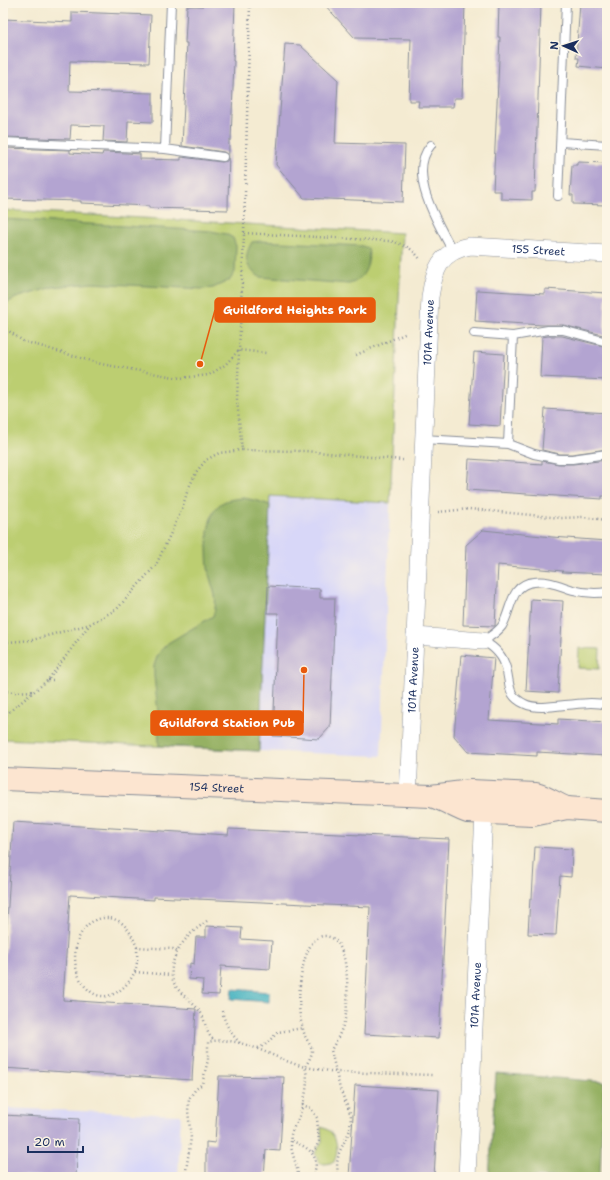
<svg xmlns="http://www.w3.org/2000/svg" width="610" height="1180" viewBox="0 0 610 1180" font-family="'Shantell Sans',sans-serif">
  <rect width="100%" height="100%" fill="#fcf5e5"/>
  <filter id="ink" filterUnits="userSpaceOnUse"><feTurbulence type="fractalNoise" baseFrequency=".025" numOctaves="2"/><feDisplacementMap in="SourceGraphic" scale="8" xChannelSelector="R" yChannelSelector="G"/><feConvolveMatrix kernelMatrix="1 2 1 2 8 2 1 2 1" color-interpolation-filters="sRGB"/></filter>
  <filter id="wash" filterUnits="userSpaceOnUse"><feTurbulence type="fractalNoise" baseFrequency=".012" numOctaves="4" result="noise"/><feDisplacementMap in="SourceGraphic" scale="16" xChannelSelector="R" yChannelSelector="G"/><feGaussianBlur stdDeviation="0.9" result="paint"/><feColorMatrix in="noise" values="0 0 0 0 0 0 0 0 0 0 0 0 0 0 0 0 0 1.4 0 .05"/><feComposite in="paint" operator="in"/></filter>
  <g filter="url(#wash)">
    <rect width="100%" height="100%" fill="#f4ebd2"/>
    <path fill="#d8d7f8" d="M270,496L390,503L381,756L259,751Z
      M3,1108L181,1115L178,1177H3Z"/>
    <path fill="#bcce71" stroke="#6c7e68" d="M3,210L402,233L390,503L270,496L259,751L3,739Z
      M579,648L600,649L599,669L578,668Z
      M321,1127C337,1131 340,1149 334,1162L325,1164L319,1163L315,1153L322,1141Z"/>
    <path fill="#95b163" stroke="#587060" d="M3,219L211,231L226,234L233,238L236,246L235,272L230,280L213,288L203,289L92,283L53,287L16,298L3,305Z
      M260,241L362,246L368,248C371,262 365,280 349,284L260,277C245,268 243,257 252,242Z
      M244,498L258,501L270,505L259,751L159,746L158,712L154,676V666L157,657L161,650L168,643L213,616C219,598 213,591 209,574C206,559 205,517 218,506C225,499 235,499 244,498Z
      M496,1073L604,1082L600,1177H489Z"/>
    <path fill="#46b4c1" stroke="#307290" d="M232,989L269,992V1002L231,999Z"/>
    <g id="blocks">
      <path fill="#b3a4d1" d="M203,3H235L233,61H234L231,140H229L228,210L149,208V206L81,203V201L3,199V148L70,150V153L102,155L103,152L127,153L140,154V159L181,160V157L222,162L227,161L228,155L224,152L182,146L187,43H185L187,6H203Z
        M323,3H465L462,98H454L453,107H418L419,101H409L411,39L355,38Z
        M499,3H541L535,192H532V200L501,199V191H493L500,37H498Z
        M580,3H607V69L578,66L579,58H576Z
        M72,12L151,15L149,63L70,61L69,91L153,93V122L128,121L127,142L103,141L104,126L71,125L70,139L3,137V19L72,22Z
        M285,44L300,45L338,80L335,143L405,145L403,202L304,198L276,165Z
        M577,162L607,163V205L573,204V195H570L572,165H577Z
        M545,289L606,293L604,333H607V336L563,325H543L475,321L477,290L545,294Z
        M548,336H562L607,347V380L540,377L542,337Z
        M474,352L504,354L500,426L469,424Z
        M545,409L607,413V449L572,454H560L542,450Z
        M469,459L542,464V461L559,464H573L607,460V496H602V499L467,490Z
        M483,530L552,537L607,541V574L562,572L563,571L498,565L495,626L463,625L466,545Z
        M268,586L320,589V598H335L330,727L319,739L273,736L278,613H267Z
        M531,599L563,601L558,693L526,691Z
        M461,655L494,658L489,720L558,724V719L607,722V756L537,752V756L468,752L454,736Z
        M13,822L228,835L229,829L449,839L439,1038L364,1034L370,907L154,897V900L70,895L63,1000L196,1009L192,1080L3,1068V988Z
        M535,847L572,849L571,877L560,876L556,935L528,934L530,898H532Z
        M206,926L242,928L241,939L272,941L270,969L221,966L219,995L202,994L203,980L189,979L190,963L194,964L196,937H206Z
        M219,1076L284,1077L280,1151L266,1150L264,1177H206V1142L215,1143Z
        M355,1085L439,1090L434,1177H349Z
        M3,1115L79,1119L76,1177L3,1175Z"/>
    </g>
  </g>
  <g filter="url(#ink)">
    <use href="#blocks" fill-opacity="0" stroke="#888d98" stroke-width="1"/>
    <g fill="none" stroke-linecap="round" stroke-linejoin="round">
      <g stroke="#888d98" stroke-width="10">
        <path id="lane" d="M3,142L165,149L171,3
          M561,142L607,145
          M431,145C406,174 439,224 453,252
          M165,149L223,157
          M558,196L566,3
          M474,333L513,336L548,330H563L607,342
          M423,439L508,444L534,454L559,459H572L607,454
          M508,444L513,336
          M483,641C494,647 503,655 506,668C511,685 506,695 525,704C543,713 583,698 607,705
          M483,641C489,637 497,633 502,626C512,609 510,584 534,582C548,580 560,586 573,590C584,593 595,594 607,592"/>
      </g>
      <g stroke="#888d98" stroke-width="18">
        <g id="street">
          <path d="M415,636L483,641"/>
          <path id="s1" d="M408,795L430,297C434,270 440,251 470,246L607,254"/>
          <path id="s2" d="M467,1177L484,813"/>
        </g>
      </g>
      <g stroke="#888d98" stroke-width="24">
        <g id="secondary">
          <path id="s3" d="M3,779L431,796L471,791L536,794C547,797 556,804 567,808"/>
          <path d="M431,796C445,800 456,808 468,812L533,815L567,808L607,811"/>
        </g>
      </g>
      <path stroke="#888d98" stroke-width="2.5" stroke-dasharray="1 3" stroke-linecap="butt" d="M250,3L244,233L237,400L242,450L306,451L403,460
        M244,233L390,241C405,245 411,247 420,259
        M3,327L23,341L101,364L180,378L209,375L225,365L239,350L266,353
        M356,355L407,333
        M438,512L469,509L562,518L583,517L607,520
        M8,642L32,640L90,624L117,609L156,565L182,509L188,489L197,471L206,460L219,453L242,450
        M48,680H54
        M3,691L14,692L35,691
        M3,717L48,680L90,624
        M207,921C203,924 199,927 195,930C179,943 163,970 177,988C184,997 194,1003 201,1013C206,1022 205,1033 214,1040
        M137,947C137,955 138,963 135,971C128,988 107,1005 90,991C64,972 73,915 109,918C125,920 131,933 137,947L173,949L178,952
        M135,972L171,975
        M222,1011C225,1024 231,1034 240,1043
        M258,1048L265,1045L278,1032L303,1028
        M302,1105L311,1108L317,1118L319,1141L316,1148L312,1152
        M291,1141C290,1153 298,1164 298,1177
        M185,1177L191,1138L188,1111L189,1099L195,1090L202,1084L208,1060V1042C241,1034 275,1060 305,1067C308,1062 312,1056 312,1050C311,1046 307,1040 305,1036C303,1030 301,1022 300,1016C297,999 301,923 332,938C350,947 349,1002 345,1019C342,1030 337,1040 331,1050L336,1072L433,1075
        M312,1177C323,1157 308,1146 291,1141C289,1133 296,1124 299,1117C304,1102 310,1082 305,1067L336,1072L340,1089L351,1115L350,1130L339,1153L337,1163L338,1177"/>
      <use href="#lane" stroke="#fff" stroke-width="8"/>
      <use href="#street" stroke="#fff" stroke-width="17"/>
      <use href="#secondary" stroke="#fce5d0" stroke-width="22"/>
    </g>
  </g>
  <g text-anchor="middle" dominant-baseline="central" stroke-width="3.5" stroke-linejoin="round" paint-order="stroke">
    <g font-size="11" fill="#1b2f5e" stroke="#fcf5e5">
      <text stroke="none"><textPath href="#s1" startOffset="638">155 Street</textPath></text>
      <text stroke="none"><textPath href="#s1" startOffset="463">101A Avenue</textPath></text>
      <text stroke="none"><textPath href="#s1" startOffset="115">101A Avenue</textPath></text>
      <text stroke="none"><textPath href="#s3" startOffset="214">154 Street</textPath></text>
      <text stroke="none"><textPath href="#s2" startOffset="182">101A Avenue</textPath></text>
    </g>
  </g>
  <path fill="none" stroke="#e8590c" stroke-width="1.5" d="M200 364L215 310M304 670L303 723"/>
  <g fill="#e8590c" stroke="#fcf5e5" stroke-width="1.5">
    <circle cx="200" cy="364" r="4"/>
    <circle cx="304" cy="670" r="4"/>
  </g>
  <g fill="#e8590c" stroke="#e8590c" stroke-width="1.5">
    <rect x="215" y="298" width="160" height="24" rx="4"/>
    <rect x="151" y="711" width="152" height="24" rx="4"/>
  </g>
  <g font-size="12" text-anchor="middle" font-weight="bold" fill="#fff">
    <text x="295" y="314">Guildford Heights Park</text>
    <text x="227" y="727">Guildford Station Pub</text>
  </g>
  <rect width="610" height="1180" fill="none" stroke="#fcf5e5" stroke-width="16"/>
  <g transform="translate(564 46) rotate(273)" stroke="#fcf5e5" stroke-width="3" paint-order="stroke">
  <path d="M0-3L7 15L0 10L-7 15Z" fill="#1b2f5e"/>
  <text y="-6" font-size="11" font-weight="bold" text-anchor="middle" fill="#1b2f5e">N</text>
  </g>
  <path d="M28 1146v6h55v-6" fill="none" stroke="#1b2f5e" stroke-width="2"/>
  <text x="34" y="1146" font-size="12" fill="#1b2f5e" stroke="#fcf5e5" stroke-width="3" paint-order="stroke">20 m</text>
</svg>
